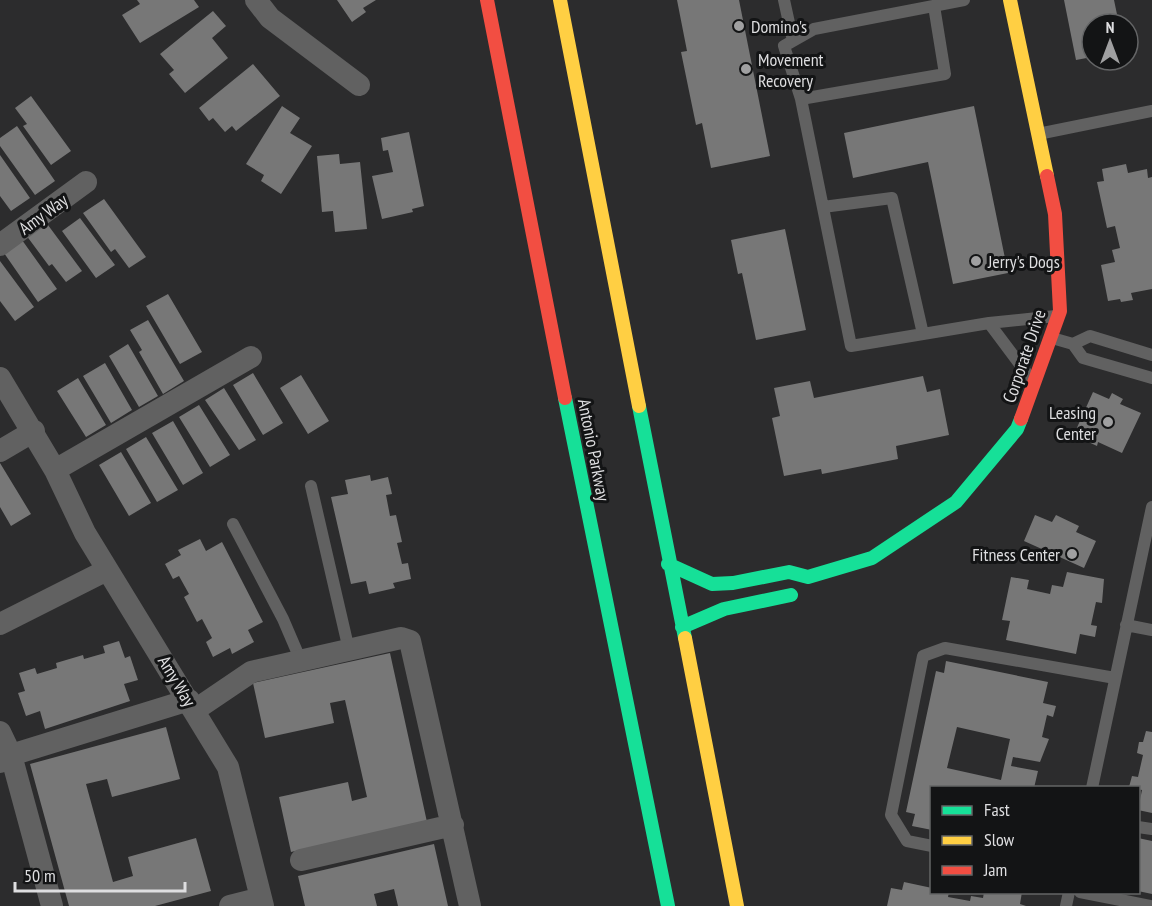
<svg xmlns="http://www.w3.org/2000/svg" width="1152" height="906" viewBox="0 0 1152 906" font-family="'PT Sans Narrow',sans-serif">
  <rect width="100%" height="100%" fill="#2c2c2d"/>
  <path fill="#777" fill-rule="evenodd" d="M137,0H194L199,7L140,43L122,15L140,4Z
    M337,0H376L363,8L366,12L352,22Z
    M677,0H739L770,156L711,168L702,123L696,125L681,52L687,51Z
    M1064,0H1114L1119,24H1092V57L1076,60Z
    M213,11L226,26L212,38L228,58L185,93L169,74L174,70L160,54Z
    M253,64L280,96L236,131L232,126L225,132L213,118L209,121L199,108Z
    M31,96L71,151L51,165L23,126L27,124L15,108Z
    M282,106L300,118L290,133L312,146L281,194L261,181L264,175L246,164Z
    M974,106L1008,273L953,284L928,162L853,178L844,133Z
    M17,126L55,181L35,195L0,146V138Z
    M409,132L424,206L412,209L413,212L382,219L372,176L393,172L388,150L383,151L381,138Z
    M339,154L340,164L360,162L367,229L335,232L333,211L322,212L317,156Z
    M0,155L30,198L11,211L0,196Z
    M1126,164L1128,173L1147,169L1148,178L1152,177V289L1131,293L1133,300L1121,302L1120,299L1108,301L1101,265L1115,262L1112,250L1120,248L1115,226L1107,228L1097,182L1104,181L1102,169Z
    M104,199L146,257L129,268L115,249L111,252L83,213Z
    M80,218L115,265L96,278L62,231Z
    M45,221L82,271L66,282L52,264L49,266L26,235Z
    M785,229L806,330L756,340L742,273L738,274L731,240Z
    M22,240L57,289L38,302L4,253Z
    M0,261L34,307L15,321L0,301Z
    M168,294L202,352L180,364L146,306Z
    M148,320L184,381L163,394L139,352L142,350L130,330Z
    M128,344L158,396L139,407L109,356Z
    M105,363L132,410L111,423L83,376Z
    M253,373L283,423L263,435L233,385Z
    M301,375L329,421L308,434L280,388Z
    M923,376L927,392L940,389L949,435L896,446L898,459L822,474L821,469L784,476L772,418L780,416L774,388L810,381L814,398Z
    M78,378L106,425L86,437L57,391Z
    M224,388L256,440L239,450L205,400Z
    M1093,392L1109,399L1112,393L1123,399L1120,404L1141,413L1122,453L1098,442L1097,446L1082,439L1083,435L1075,432Z
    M199,405L230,455L210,467L179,417Z
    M173,421L203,473L183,485L152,433Z
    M146,437L178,490L157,502L126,449Z
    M121,452L151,503L129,516L99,465Z
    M0,463L31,514L11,526L0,507Z
    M370,475L371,481L388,477L392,494L386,495L390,516L396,515L402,542L397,543L402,564L408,563L411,579L393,583L395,588L369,594L366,581L351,584L331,497L348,494L345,480Z
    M1035,515L1052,522L1056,515L1079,526L1076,532L1096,541L1084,568L1024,541Z
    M200,539L206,551L222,542L263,622L248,630L254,642L232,654L230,648L213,657L206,642L212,638L202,619L197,622L184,597L189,594L179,576L173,579L165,564L181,555L178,550Z
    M1067,572L1104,579L1102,603L1096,602L1091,625L1097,626L1095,637L1080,634L1076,654L1006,640L1010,621L1002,620L1011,577L1029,580L1027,589L1050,594L1052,585L1063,587Z
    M119,641L125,658L130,656L138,680L124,684L130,701L45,729L40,711L26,716L18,693L25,691L19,673L35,668L37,674L57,668L56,663L83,655L84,659L105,653L103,646Z
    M390,653L427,822L291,852L279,797L348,782L352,801L367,797L345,700L330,703L334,723L265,738L253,683Z
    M946,661L1048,682L1043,703L1056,706L1053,717L1047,715L1042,737L1049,739L1040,762L1013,757L1011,766L1038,771L1034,788H932V830L912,826L915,814L906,812L936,671L944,673ZM957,727L1010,739L1001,780L947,768Z
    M166,727L180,779L112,797L107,779L86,784L113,882L133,876L128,857L196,838L211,891L155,906H69L30,764Z
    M1146,731L1152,732V813L1138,810L1142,790L1129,787L1132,776L1138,777L1143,755L1137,753L1139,742H1143Z
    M1138,838L1152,841V894L1138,891Z
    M434,844L448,906H398L394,889L374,894L377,906H305L298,876Z
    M904,882L932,888V892H949L948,897L970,901L971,896L983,898L984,892H1022L1020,904L1026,906H887L891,888L902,890Z"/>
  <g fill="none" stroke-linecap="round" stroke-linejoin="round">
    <path stroke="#616161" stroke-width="12" d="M784,0L793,41
      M934,6L945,74L801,99L784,46L814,29L964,0
      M801,99L851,346L989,323L1056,316
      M1038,134L1152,111
      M823,207L892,198L923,334
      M989,323L1031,379
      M1052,338L1073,344L1090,336L1152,355
      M1073,344L1083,358L1152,378
      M311,486L349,650
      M233,524L283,619L301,661
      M1126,625L1152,630
      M1092,788L1152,507
      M1138,827L1152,829
      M932,846L907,841L891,815L923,656L945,648L1115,678
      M1080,892L1150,906
      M1066,906L1069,892"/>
    <path stroke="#616161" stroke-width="22" d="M256,0L270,18L359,85
      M0,245L86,182
      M0,378L55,470L85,533L228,767L263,906
      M0,451L34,431
      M55,470L251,357
      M0,624L107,570
      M195,710L251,672L401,638L410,641L470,906
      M0,732L11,755L52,906
      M0,762L11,755L189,700
      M301,860L453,825
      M230,906L261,898"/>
    <path stroke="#16e098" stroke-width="14" d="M565,398L668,906
      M639,406L685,638
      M668,564L712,584L733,583L789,572L808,577L872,558L956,502L1017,429L1021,419
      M682,627L724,609L791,595"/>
    <path stroke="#ffcf43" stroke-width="14" d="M560,0L639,406
      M1010,0L1047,176
      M685,638L737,906"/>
    <path stroke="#f24e42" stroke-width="14" d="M487,0L565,398
      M1021,419L1060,311L1055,214L1047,176"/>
  </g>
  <g fill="#a0a0a1" stroke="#131415" stroke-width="2">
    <circle cx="739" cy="26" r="6"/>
    <circle cx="746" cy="69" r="6"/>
    <circle cx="976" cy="261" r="6"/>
    <circle cx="1108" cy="422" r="6"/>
    <circle cx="1072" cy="554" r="6"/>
  </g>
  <g text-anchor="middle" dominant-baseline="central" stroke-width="6" stroke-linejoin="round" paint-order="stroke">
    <g font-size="18" fill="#dedee0" stroke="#131415" text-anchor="start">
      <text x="751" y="26">Domino's</text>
      <text x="758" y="59">Movement<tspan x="758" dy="21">Recovery</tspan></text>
      <text x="988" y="261">Jerry's Dogs</text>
      <text x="1096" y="412" text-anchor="end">Leasing<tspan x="1096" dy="21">Center</tspan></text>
      <text x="1060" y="554" text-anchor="end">Fitness Center</text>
    </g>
    <g font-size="18" fill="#dedee0" stroke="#131415">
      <text transform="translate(43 214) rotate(-36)">Amy Way</text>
      <text transform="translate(1024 356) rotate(-71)">Corporate Drive</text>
      <text transform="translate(594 450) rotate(79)">Antonio Parkway</text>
      <text transform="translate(177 681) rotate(59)">Amy Way</text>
    </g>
  </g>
  <rect x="930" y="786" width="210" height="108" fill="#131415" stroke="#646566" stroke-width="1.5"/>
  <rect x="942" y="806" width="30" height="9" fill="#16e098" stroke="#646566" stroke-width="1.5"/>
  <text x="984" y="816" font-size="18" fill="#dedee0">Fast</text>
  <rect x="942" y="836" width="30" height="9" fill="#ffcf43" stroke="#646566" stroke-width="1.5"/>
  <text x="984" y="846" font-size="18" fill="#dedee0">Slow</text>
  <rect x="942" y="866" width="30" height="9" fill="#f24e42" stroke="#646566" stroke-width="1.5"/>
  <text x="984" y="876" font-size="18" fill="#dedee0">Jam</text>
  <g transform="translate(1110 42)"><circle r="28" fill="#131415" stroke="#646566" stroke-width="1.5"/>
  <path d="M0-4.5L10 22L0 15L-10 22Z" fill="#a0a0a1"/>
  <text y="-9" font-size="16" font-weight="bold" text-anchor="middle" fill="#dedee0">N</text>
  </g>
  <path d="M15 882v9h170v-9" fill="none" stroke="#dedee0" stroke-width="3"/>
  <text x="24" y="882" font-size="18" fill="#dedee0" stroke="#131415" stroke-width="4.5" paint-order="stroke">50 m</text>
</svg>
